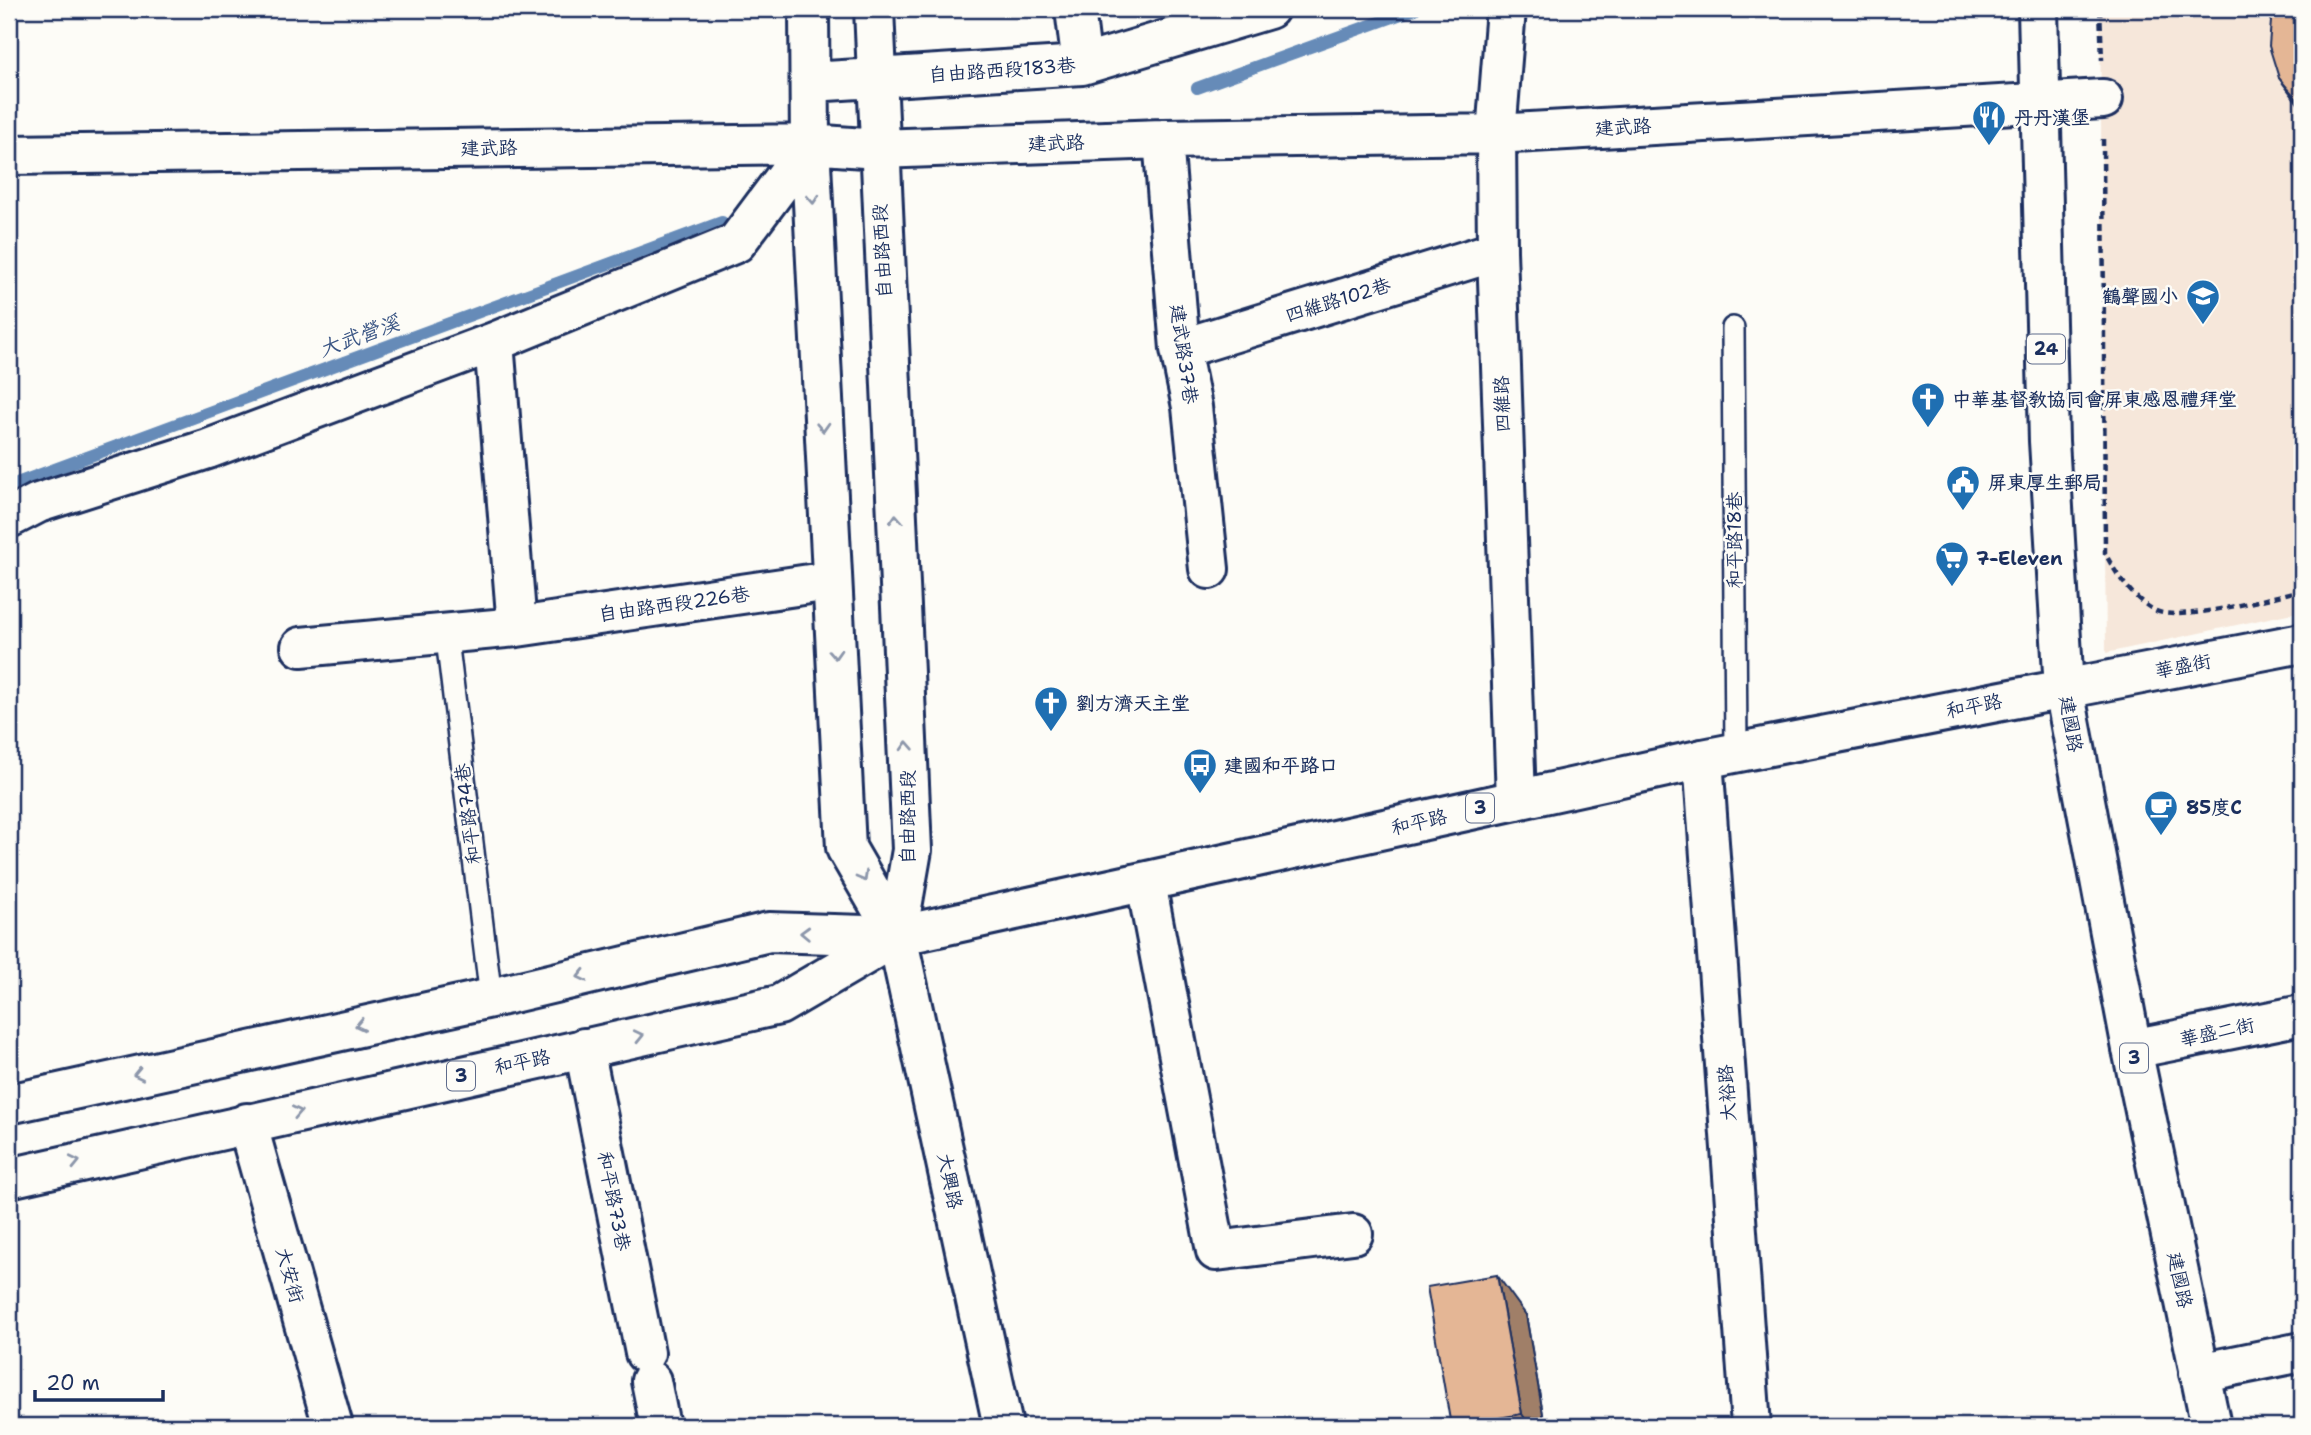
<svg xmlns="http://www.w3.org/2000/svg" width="2311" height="1435" viewBox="0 0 2311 1435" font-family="'Shantell Sans','LXGW WenKai TC',sans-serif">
  <rect width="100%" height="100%" fill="#fdfcf7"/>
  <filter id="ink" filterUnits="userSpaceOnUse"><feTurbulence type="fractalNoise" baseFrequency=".0143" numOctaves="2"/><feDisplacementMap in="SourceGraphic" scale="14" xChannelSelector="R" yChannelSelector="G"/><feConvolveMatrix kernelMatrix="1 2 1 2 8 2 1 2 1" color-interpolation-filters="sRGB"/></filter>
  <g filter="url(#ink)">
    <path fill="#f6e7da" d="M2100,9H2302V611L2106,653Z"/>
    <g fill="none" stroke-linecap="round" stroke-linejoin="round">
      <path stroke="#668bb8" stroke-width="12" d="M1197,88L1415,9
        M9,486L722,222"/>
      <g stroke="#1b2f5e" stroke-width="26">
        <path id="service" d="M1733,328L1736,753
          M446,631L491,998"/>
      </g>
      <g stroke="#1b2f5e" stroke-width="44">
        <path id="minor" d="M809,9L810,144L846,848L897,936L1003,1426
          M874,9L912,850L897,936
          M1075,9L1082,65
          M1506,9L1496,134L1497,251L1516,800
          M811,82L1082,65L1269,9
          M1163,139L1180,349L1192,407L1209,569
          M9,155L810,144L878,149L1163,139L1496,134L2103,99
          M494,342L517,627
          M1180,349L1497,251
          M9,518L38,503L208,449L494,342L736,243L810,144
          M301,647L517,627L830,581
          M2064,689L2302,643
          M1703,759L1751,1426
          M1146,883L1216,1251L1353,1234
          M584,1048L645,1353
          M2132,1049L2302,1015
          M247,1123L333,1426
          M2199,1373L2302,1352
          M651,1381L660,1426"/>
      </g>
      <g stroke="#1b2f5e" stroke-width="44">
        <path id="primary" d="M2038,9L2049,441L2064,689L2132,1049L2211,1426
          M9,1104L491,998L769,932L897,936L1703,759L2064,689
          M9,1178L779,1005L897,936"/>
      </g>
      <path stroke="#1b2f5e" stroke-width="4.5" stroke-dasharray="7 5" stroke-linecap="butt" d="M2100,9L2102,60
        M2103,139L2105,553C2116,574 2132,598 2154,610C2178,624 2272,597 2302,590"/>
      <use href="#service" stroke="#fdfcf7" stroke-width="21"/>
      <use href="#minor" stroke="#fdfcf7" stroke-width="38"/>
      <use href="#primary" stroke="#fdfcf7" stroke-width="38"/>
    </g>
    <path fill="#c49d80" stroke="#1b2f5e" stroke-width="2" d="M2302,9V109L2279,78Z
      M1526,1315L1545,1426H1451Z"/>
    <path fill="#a07f68" stroke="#1b2f5e" stroke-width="2" d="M1497,1275L1526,1315L1545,1426H1530L1522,1414Z"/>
    <path fill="#e4b695" stroke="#1b2f5e" stroke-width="2" d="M2272,9H2302V105L2279,78L2269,46Z
      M1497,1275L1522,1414L1451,1426L1427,1287Z"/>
    <defs><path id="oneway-chevron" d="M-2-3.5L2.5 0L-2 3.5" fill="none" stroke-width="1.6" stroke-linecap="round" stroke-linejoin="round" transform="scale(1.75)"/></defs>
    <g stroke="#8c96aa">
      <use href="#oneway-chevron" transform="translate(813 199) rotate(87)"/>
      <use href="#oneway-chevron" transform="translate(823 427) rotate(87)"/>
      <use href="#oneway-chevron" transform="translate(896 519) rotate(-93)"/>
      <use href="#oneway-chevron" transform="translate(835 654) rotate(87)"/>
      <use href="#oneway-chevron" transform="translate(907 746) rotate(-93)"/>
      <use href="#oneway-chevron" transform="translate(863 877) rotate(60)"/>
      <use href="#oneway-chevron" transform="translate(805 933) rotate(-178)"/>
      <use href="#oneway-chevron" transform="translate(582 976) rotate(167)"/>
      <use href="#oneway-chevron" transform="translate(360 1025) rotate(168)"/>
      <use href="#oneway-chevron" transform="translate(639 1036) rotate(-13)"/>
      <use href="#oneway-chevron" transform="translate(138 1074) rotate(167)"/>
      <use href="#oneway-chevron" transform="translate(297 1112) rotate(-12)"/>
      <use href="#oneway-chevron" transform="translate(75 1162) rotate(-13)"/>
    </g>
  </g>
  <defs>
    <g id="restaurant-pin" transform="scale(1.75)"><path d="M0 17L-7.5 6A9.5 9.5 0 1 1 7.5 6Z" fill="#1f6fb2" stroke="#fdfcf7"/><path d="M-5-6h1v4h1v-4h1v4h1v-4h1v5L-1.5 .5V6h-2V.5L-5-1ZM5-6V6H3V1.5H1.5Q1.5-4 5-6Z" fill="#fff"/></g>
    <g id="school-pin" transform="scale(1.75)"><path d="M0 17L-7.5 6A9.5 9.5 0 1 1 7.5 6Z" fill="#1f6fb2" stroke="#fdfcf7"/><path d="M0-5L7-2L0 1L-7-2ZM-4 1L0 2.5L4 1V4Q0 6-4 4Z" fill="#fff"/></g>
    <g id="church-pin" transform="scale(1.75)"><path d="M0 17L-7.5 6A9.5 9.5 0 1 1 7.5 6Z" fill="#1f6fb2" stroke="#fdfcf7"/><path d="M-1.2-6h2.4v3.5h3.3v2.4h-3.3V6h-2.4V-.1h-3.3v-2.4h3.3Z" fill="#fff"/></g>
    <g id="civic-pin" transform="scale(1.75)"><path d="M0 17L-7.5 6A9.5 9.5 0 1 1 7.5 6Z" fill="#1f6fb2" stroke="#fdfcf7"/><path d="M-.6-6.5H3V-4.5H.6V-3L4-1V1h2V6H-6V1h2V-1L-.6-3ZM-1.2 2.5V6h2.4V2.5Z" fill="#fff"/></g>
    <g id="supermarket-pin" transform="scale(1.75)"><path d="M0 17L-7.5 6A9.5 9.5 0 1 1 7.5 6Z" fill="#1f6fb2" stroke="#fdfcf7"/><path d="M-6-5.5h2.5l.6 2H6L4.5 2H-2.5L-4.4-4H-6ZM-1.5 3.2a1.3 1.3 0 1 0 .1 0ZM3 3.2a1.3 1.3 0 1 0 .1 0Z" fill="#fff"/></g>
    <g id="bus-pin" transform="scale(1.75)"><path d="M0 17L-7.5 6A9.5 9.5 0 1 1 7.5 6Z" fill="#1f6fb2" stroke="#fdfcf7"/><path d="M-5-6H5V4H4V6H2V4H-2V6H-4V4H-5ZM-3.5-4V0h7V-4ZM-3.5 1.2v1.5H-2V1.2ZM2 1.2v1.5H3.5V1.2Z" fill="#fff"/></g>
    <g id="cafe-pin" transform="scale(1.75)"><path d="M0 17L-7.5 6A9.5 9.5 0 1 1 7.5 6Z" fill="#1f6fb2" stroke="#fdfcf7"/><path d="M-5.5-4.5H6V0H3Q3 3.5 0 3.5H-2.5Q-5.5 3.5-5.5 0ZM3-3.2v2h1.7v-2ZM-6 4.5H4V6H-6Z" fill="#fff"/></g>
  </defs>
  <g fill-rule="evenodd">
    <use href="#restaurant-pin" x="1989" y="117"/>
    <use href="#school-pin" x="2203" y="296"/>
    <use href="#church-pin" x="1928" y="399"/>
    <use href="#civic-pin" x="1963" y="482"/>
    <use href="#supermarket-pin" x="1952" y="558"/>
    <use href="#church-pin" x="1051" y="703"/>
    <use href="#bus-pin" x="1200" y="765"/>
    <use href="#cafe-pin" x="2161" y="807"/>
  </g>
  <g text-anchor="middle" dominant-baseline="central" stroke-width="5" stroke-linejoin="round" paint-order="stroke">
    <g fill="#fdfcf7" stroke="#5f6c8c" stroke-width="2">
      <rect x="2027" y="334.5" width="38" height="29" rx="5"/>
      <rect x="1466" y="793.5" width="28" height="29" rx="5"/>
      <rect x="2120" y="1043.5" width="28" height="29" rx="5"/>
      <rect x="447" y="1061.5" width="28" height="29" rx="5"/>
    </g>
    <g font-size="18" font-weight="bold" fill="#1b2f5e">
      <text x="2046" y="349">24</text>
      <text x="1480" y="808">3</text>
      <text x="2134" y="1058">3</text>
      <text x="461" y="1076">3</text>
    </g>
    <g font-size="19" fill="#1b2f5e" stroke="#fdfcf7">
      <text transform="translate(1002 70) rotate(-4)">自由路西段183巷</text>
      <text transform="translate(1623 127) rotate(-3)">建武路</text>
      <text transform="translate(1056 143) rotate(-2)">建武路</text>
      <text transform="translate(489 148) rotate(-1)">建武路</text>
      <text transform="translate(882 251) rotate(-93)">自由路西段</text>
      <text transform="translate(1338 300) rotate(-17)">四維路102巷</text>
      <text transform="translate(1184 354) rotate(82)">建武路37巷</text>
      <text transform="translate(1502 404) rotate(-92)">四維路</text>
      <text transform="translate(1734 540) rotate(-90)">和平路18巷</text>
      <text transform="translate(674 604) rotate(-8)">自由路西段226巷</text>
      <text transform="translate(2183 666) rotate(-11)">華盛街</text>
      <text transform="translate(1974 706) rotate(-11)">和平路</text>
      <text transform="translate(2071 724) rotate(80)">建國路</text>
      <text transform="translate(468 814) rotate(-97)">和平路74巷</text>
      <text transform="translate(907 817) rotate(-90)">自由路西段</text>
      <text transform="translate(1419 822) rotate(-13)">和平路</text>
      <text transform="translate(2217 1032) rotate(-12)">華盛二街</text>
      <text transform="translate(522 1062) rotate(-12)">和平路</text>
      <text transform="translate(1727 1093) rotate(-94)">大裕路</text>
      <text transform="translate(950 1181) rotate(78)">大興路</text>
      <text transform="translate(614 1201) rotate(79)">和平路73巷</text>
      <text transform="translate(290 1275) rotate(74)">大安街</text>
      <text transform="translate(2180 1280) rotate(78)">建國路</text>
    </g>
    <g font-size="19" font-weight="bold" fill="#1b2f5e" stroke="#fdfcf7" text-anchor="start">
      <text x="2014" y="117">丹丹漢堡</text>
      <text x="2178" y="296" text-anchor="end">鶴聲國小</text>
      <text x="1952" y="399">中華基督教協同會屏東感恩禮拜堂</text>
      <text x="1988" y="482">屏東厚生郵局</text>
      <text x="1976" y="558">7-Eleven</text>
      <text x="1076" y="703">劉方濟天主堂</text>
      <text x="1224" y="765">建國和平路口</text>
      <text x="2186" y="807">85度C</text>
    </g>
    <g font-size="21" font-style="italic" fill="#3a5584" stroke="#fdfcf7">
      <text transform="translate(359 336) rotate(-20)">大武營溪</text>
    </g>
  </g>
  <rect width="2311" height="1435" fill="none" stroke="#fdfcf7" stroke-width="35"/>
  <rect x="18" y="18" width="2276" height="1400" fill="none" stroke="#1b2f5e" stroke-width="2.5" filter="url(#ink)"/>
  <path d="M35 1390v10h128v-10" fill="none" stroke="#1b2f5e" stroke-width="3.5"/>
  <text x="46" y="1390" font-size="21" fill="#1b2f5e" stroke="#fdfcf7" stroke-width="5" paint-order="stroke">20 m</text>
</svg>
